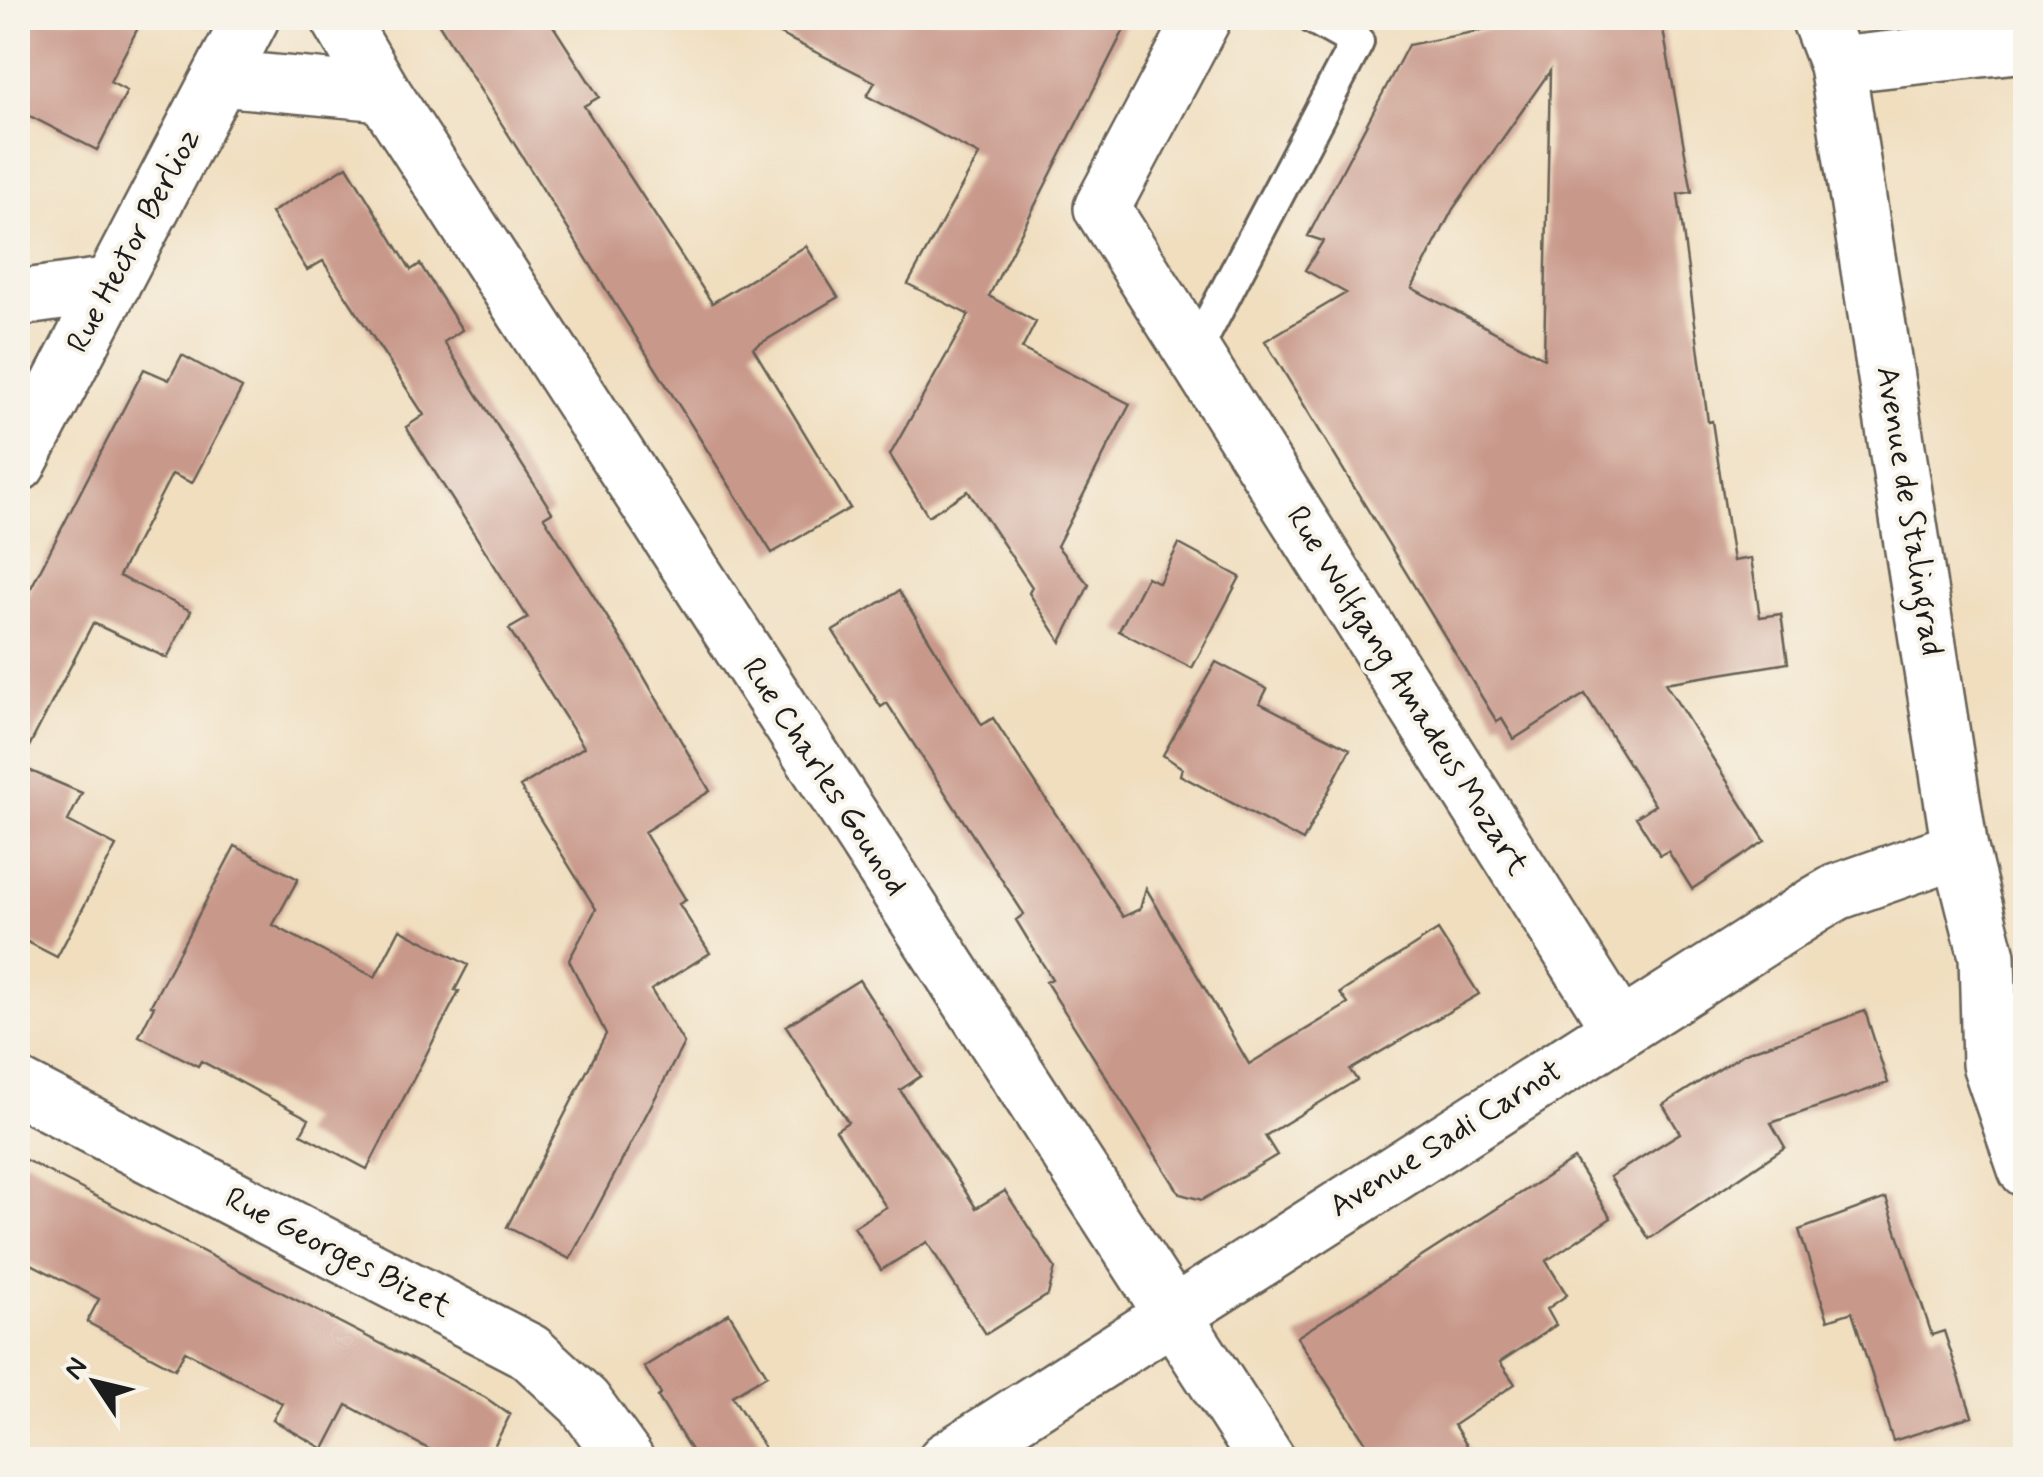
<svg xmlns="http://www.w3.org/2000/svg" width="2043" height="1477" viewBox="0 0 2043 1477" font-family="Mynerve,sans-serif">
  <rect width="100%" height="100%" fill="#f7f3e8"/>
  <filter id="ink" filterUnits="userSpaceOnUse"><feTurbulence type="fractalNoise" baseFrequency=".01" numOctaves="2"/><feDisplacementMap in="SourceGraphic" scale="20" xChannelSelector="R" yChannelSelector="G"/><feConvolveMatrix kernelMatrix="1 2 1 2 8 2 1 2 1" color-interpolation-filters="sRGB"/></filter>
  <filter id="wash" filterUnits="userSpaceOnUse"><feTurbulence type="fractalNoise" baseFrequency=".0048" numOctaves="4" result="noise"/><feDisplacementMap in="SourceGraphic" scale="40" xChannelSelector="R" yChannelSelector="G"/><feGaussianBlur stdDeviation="2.25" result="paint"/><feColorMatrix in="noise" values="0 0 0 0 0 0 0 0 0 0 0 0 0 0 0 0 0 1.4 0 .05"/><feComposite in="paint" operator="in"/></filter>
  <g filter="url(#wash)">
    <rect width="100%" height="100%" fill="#f0debf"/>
    <g id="blocks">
      <path fill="#c8988a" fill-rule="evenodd" d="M18,18H143L110,82L127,91L97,150L18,110Z
        M435,18H548L599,97L584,106L712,303L806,246L838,297L753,348L850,508L772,553Z
        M748,18H1130L989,296L1036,322L1022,349L1130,404L1057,546L1089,585L1061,642L1029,593L1032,587L968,491L928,516L890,455L969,315L908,284L979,155L867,96L875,82Z
        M1543,18H1661L1692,192L1678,194L1708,422L1712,421L1733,561L1751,558L1760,617L1781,614L1788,663L1665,683L1765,841L1692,889L1668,851L1660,855L1636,817L1655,805L1585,694L1514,739L1502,719L1497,722L1265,341L1346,293L1305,270L1323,241L1308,236L1408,45ZM1550,71L1544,358L1412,288L1453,209Z
        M347,166L411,270L420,264L462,330L444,342L552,512L544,517L636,663L710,791L644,832L686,900L679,904L710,953L651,990L684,1043L570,1259L507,1227L606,1034L569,960L596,909L520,787L584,747L509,629L528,618L406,427L424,415L323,261L307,270L271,213Z
        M182,355L242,388L192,483L172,474L119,576L191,611L167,658L93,623L19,766L82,793L68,821L116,846L57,957L18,937V613L144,369L169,380Z
        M1179,544L1240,577L1192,668L1119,631L1147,577L1159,583Z
        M899,591L982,725L993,718L1123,917L1140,909L1146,888L1249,1064L1348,1004L1340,993L1438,930L1479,994L1350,1070L1357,1080L1265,1136L1277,1155L1202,1200L1180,1194L1046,982L1052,979L1016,920L1024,914L887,703L881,707L833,631Z
        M1216,662L1267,689L1260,703L1350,749L1303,841L1180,775L1182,768L1163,755Z
        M235,846L298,879L273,925L330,955L375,977L400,929L468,965L455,990L459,991L367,1169L301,1134L309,1119L201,1061L198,1066L139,1036L154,1006L151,1005Z
        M859,980L921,1076L900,1090L976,1208L1005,1191L1055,1268L1048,1295L986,1334L927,1242L881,1270L854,1227L886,1207L836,1130L848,1122L786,1026Z
        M1865,1011L1888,1083L1771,1123L1785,1147L1649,1239L1610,1177L1680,1133L1663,1105L1745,1053Z
        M18,1156L486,1398L510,1415L487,1460H449L347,1405L324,1449L273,1420L282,1403L185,1351L175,1369L87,1322L99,1299L18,1257Z
        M1574,1159L1611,1218L1546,1261L1567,1295L1547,1309L1556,1325L1500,1362L1515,1384L1454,1425L1476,1460H1377L1297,1337Z
        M1886,1198L1932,1335L1944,1331L1972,1416L1893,1441L1852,1312L1828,1320L1799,1230Z
        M729,1313L767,1375L732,1396L772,1460H697L658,1397L661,1394L644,1367Z"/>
    </g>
  </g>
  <g filter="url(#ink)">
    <use href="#blocks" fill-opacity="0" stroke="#666055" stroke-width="2.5"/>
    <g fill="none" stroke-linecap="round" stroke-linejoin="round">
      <g stroke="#666055" stroke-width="38">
        <path id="lane" d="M1194,353L1357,42L1314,18"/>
      </g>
      <g stroke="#666055" stroke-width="60">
        <path id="street" d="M339,18L383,93L1267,1460
          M1203,18L1102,208L1620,1029
          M1837,65L2026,44
          M220,78L383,93
          M18,298L112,285
          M18,464L251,18
          M18,1087L530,1352L584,1402L626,1460
          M946,1460L1818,903L1837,892L1960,849"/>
      </g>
      <g stroke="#666055" stroke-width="60">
        <path id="primary" d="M1819,18L1837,65L1960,849L1987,956L1990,1064L2026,1169"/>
      </g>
      <use href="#lane" stroke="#fff" stroke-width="32"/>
      <use href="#street" stroke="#fff" stroke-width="55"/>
      <use href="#primary" stroke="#fff" stroke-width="55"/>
    </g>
  </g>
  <g text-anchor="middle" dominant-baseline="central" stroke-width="8" stroke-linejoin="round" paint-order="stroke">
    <g font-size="32" fill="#1c1c1c" stroke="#f7f3e8">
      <text transform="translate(134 241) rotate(-62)">Rue Hector Berlioz</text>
      <text transform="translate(1909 511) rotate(81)">Avenue de Stalingrad</text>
      <text transform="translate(1407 691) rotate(58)">Rue Wolfgang Amadeus Mozart</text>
      <text transform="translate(824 777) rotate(57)">Rue Charles Gounod</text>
      <text transform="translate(1446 1139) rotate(-32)">Avenue Sadi Carnot</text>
      <text transform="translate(338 1253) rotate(27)">Rue Georges Bizet</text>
    </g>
  </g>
  <rect width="2043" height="1477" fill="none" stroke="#f7f3e8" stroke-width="60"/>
  <g transform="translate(95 1382) rotate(305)" stroke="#f7f3e8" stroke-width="8" paint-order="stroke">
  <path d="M0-8L18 38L0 25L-18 38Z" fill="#1c1c1c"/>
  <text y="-15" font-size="28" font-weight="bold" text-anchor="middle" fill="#1c1c1c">N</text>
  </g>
</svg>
